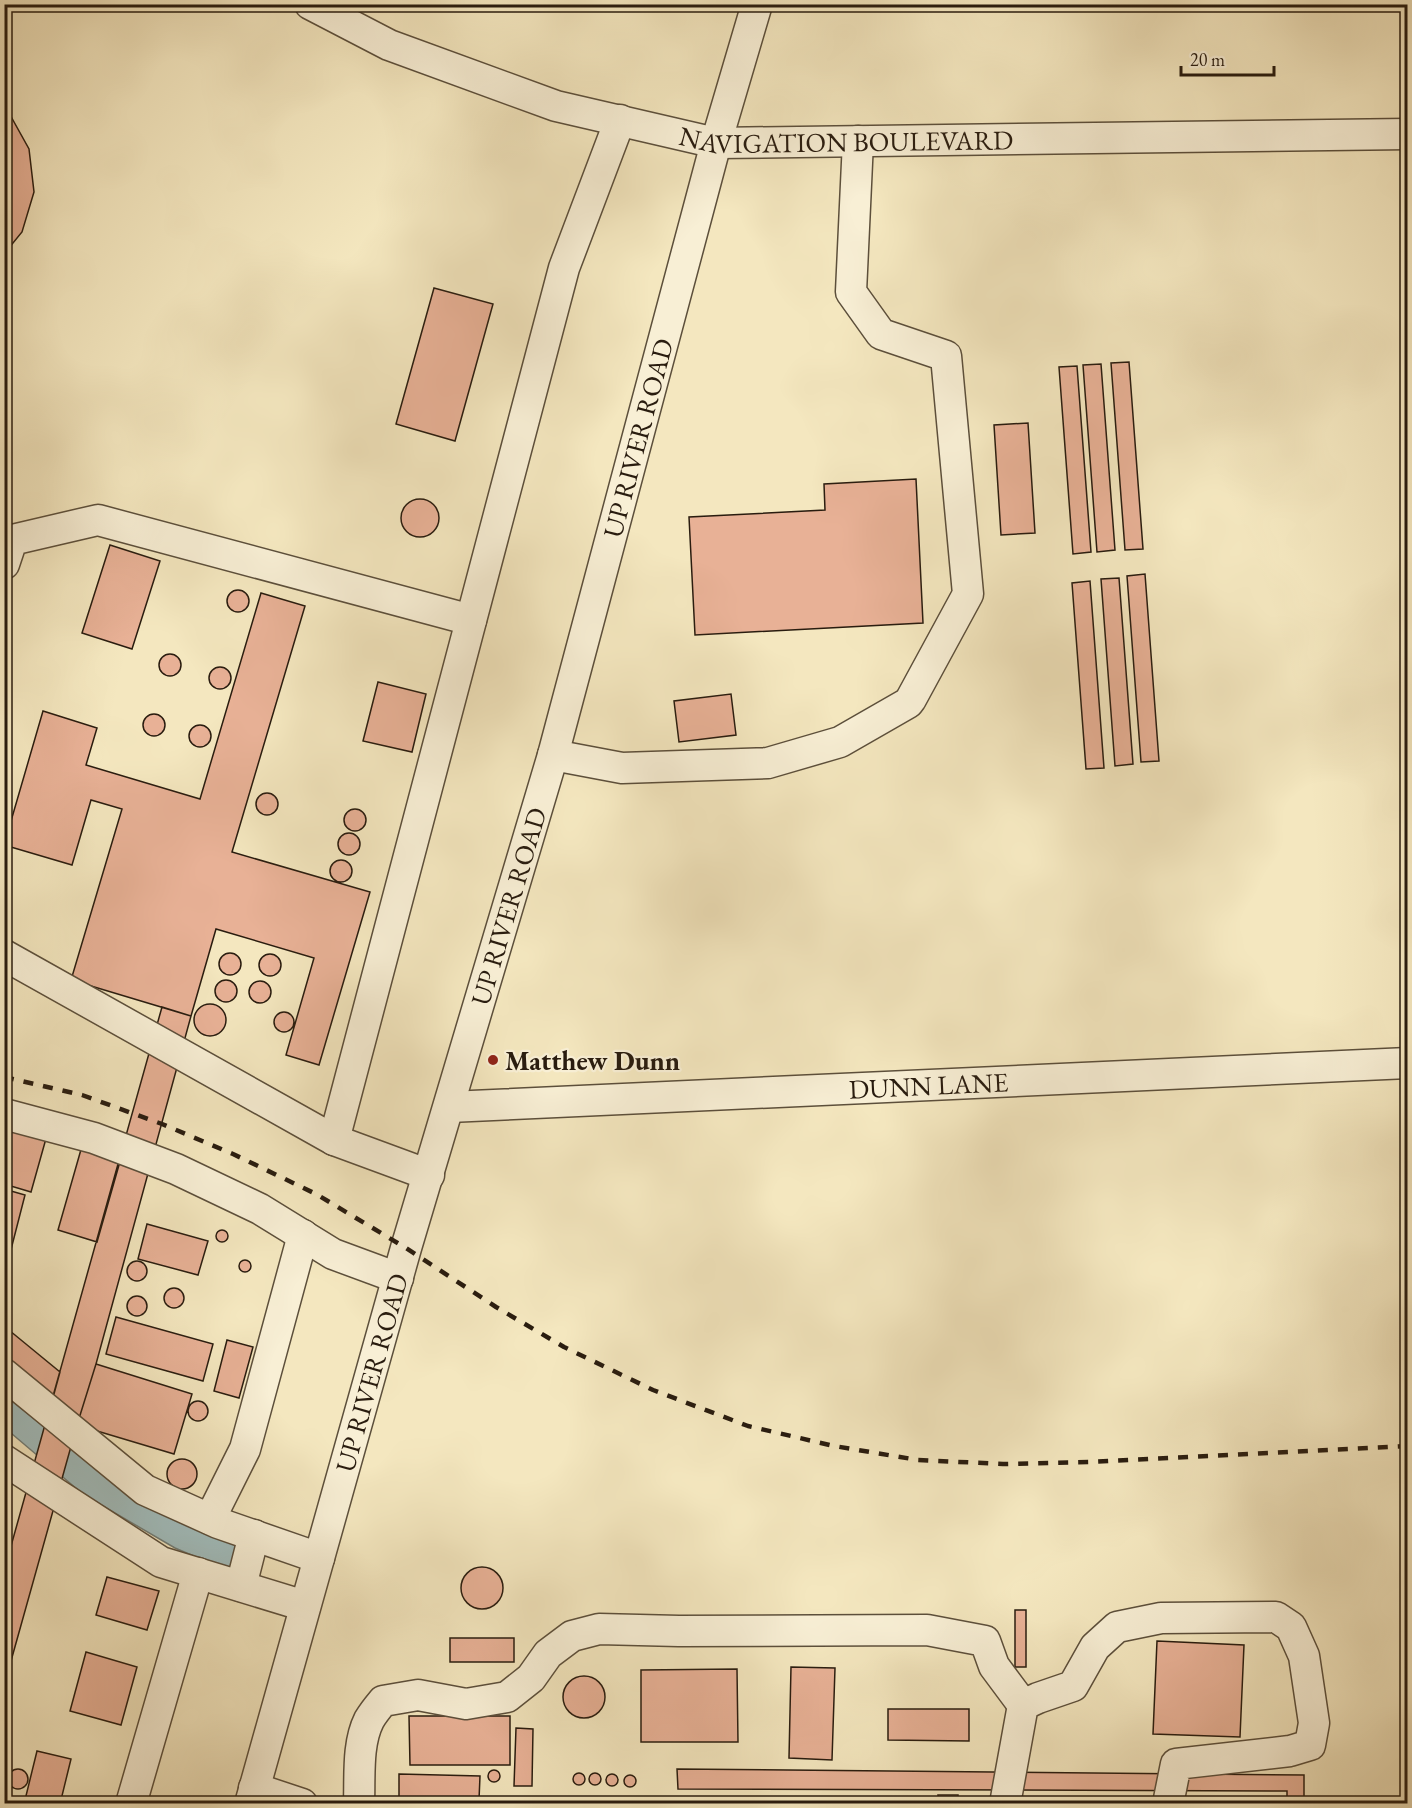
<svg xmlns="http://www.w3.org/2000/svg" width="1412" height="1808" viewBox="0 0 1412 1808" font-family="'EB Garamond',serif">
  <rect width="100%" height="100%" fill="#f4e7bf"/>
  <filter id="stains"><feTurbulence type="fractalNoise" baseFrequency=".00333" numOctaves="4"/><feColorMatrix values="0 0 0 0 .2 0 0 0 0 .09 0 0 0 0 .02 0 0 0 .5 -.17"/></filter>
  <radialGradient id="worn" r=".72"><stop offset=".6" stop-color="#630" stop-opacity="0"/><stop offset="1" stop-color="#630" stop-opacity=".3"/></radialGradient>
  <path fill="#a1bdbd" stroke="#717d77" stroke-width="1.5" d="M4,1395L82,1457L239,1545L231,1572L175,1548L84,1495L5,1428Z"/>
  <path fill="#e8b196" stroke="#291c0f" stroke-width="1.5" d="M4,110L9,113L29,149L34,192L22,232L4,254Z
    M434,288L493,304L455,441L396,424Z
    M1129,362L1143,549L1125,550L1111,363Z
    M1101,364L1115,550L1097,552L1083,365Z
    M1077,366L1091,552L1073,554L1059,367Z
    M1028,423L1035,533L1001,535L994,425Z
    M916,479L923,623L695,635L689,517L825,510L824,484Z
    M401 518a19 19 0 1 1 38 0a19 19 0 1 1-38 0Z
    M110,545L160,561L132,649L82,633Z
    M1145,574L1159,761L1141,762L1127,576Z
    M1119,578L1133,764L1115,766L1101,579Z
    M1090,581L1104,768L1086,769L1072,583Z
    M227 601a11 11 0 1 1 22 0a11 11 0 1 1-22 0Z
    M261,593L305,606L232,852L370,892L319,1065L286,1055L314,958L216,929L191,1016L71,980L122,809L91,800L72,865L4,845L43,711L97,728L86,765L200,799Z
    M159 665a11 11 0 1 1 22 0a11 11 0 1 1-22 0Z
    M209 678a11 11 0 1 1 22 0a11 11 0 1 1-22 0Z
    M378,682L426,694L412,752L363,741Z
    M731,694L736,735L679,742L674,701Z
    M143 725a11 11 0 1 1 22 0a11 11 0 1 1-22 0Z
    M189 736a11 11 0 1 1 22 0a11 11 0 1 1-22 0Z
    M256 804a11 11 0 1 1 22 0a11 11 0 1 1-22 0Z
    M344 820a11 11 0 1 1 22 0a11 11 0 1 1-22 0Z
    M338 844a11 11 0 1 1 22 0a11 11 0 1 1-22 0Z
    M330 871a11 11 0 1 1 22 0a11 11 0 1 1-22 0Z
    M219 964a11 11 0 1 1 22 0a11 11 0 1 1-22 0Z
    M259 965a11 11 0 1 1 22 0a11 11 0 1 1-22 0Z
    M215 991a11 11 0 1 1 22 0a11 11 0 1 1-22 0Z
    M249 992a11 11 0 1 1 22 0a11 11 0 1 1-22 0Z
    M194 1020a16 16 0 1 1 32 0a16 16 0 1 1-32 0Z
    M162,1007L191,1016L96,1364L77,1425L4,1686V1571Z
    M274 1022a10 10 0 1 1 20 0a10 10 0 1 1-20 0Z
    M4,1123L47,1135L31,1192L4,1184Z
    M82,1146L121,1158L97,1242L58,1230Z
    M4,1189L25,1195L6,1269H4Z
    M147,1224L208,1241L198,1275L138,1259Z
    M216 1236a6 6 0 1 1 12 0a6 6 0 1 1-12 0Z
    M239 1266a6 6 0 1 1 12 0a6 6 0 1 1-12 0Z
    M127 1271a10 10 0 1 1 20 0a10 10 0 1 1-20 0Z
    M164 1298a10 10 0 1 1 20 0a10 10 0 1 1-20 0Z
    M127 1306a10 10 0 1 1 20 0a10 10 0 1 1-20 0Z
    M116,1317L213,1344L203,1381L106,1354Z
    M4,1326L60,1372L51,1405L4,1364Z
    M227,1340L253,1347L239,1398L214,1391Z
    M96,1364L192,1394L174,1454L77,1425Z
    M188 1411a10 10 0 1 1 20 0a10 10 0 1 1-20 0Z
    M167 1474a15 15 0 1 1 30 0a15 15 0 1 1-30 0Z
    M461 1588a21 21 0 1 1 42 0a21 21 0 1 1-42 0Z
    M107,1577L159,1591L147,1630L96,1615Z
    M1015,1610H1026V1667H1015Z
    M450,1638H514V1662H450Z
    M1157,1641L1244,1645L1240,1737L1153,1734Z
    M86,1652L137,1667L121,1725L70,1711Z
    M791,1667L835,1668L832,1760L789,1758Z
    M737,1669L738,1742H641V1670Z
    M563 1697a21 21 0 1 1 42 0a21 21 0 1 1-42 0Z
    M888,1709H969V1741L888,1740Z
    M409,1716H510V1765H410Z
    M516,1728L533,1729L532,1786H514Z
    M37,1751L71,1759L60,1804H24Z
    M677,1769L1304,1775V1804H1287V1791L678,1789Z
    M8 1779a10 10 0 1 1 20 0a10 10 0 1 1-20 0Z
    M488 1776a6 6 0 1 1 12 0a6 6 0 1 1-12 0Z
    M573 1779a6 6 0 1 1 12 0a6 6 0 1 1-12 0Z
    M589 1779a6 6 0 1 1 12 0a6 6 0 1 1-12 0Z
    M606 1780a6 6 0 1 1 12 0a6 6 0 1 1-12 0Z
    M399,1774L480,1776L479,1800L399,1799Z
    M624 1781a6 6 0 1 1 12 0a6 6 0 1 1-12 0Z
    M938,1795H958V1804H939Z"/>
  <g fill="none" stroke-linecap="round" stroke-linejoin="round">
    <g stroke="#5c4f3b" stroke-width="33">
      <g id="minor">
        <path id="s1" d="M310,4L389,45L556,106L716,143L1408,134"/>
        <path d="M4,564L12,540L98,520L471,620"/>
        <path d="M553,755L622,768L768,763L840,742L908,703L911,699L968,594L946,356L881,334L851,292L858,141"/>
        <path d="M4,955L334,1140"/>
        <path id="s2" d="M449,1107L1408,1063"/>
        <path d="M4,1114L94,1138L176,1169L260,1209L333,1254L398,1278"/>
        <path d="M429,1175L334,1140L564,268L620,120"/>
        <path d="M4,1374L145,1490L218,1523L319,1558"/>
        <path d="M4,1460L161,1562L305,1606"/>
        <path d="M210,1519L245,1449L303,1235"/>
        <path d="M241,1586L254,1535"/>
        <path d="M254,1788L302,1804"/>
        <path d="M131,1804L198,1573"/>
        <path id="s3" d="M250,1804L406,1248L553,755L716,143L757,4"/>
        <path d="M359,1804C360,1776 357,1744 369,1720C373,1713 378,1707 383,1701L418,1695L466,1704L507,1697L531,1678L548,1654L572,1636L599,1629L679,1631L927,1630L985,1641L994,1666L1023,1705"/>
        <path d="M1005,1804L1023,1705L1038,1698L1073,1686L1095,1647L1117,1627L1161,1618L1276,1617L1291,1627L1304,1656L1314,1723L1310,1745L1290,1751L1176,1764L1168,1804"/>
      </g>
    </g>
    <use href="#minor" stroke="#f8efd5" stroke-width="30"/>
    <path stroke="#291c0f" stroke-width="4.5" stroke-dasharray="10 10" stroke-linecap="butt" d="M4,1077L82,1095L162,1124L233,1154L316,1194L406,1248L496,1307L564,1347L653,1390L748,1426L834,1446L918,1460L1003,1464L1090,1462L1408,1446"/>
  </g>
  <circle fill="#8f2418" stroke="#f8efd5" stroke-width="2" cx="493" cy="1060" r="6"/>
  <g text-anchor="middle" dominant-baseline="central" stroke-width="4.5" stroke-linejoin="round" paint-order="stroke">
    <g font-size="27" fill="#291c0f" stroke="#f8efd5">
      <text stroke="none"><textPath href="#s1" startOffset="561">NAVIGATION BOULEVARD</textPath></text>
      <text stroke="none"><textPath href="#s3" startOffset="1420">UP RIVER ROAD</textPath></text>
      <text stroke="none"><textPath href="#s3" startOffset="934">UP RIVER ROAD</textPath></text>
      <text stroke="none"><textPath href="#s2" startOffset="480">DUNN LANE</textPath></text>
      <text stroke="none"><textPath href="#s3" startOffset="448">UP RIVER ROAD</textPath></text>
    </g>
    <g font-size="27" font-weight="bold" fill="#291c0f" stroke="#f8efd5" text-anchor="start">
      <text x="505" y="1060">Matthew Dunn</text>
    </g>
  </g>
  <rect width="1412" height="1808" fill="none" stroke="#f4e7bf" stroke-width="24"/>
  <rect x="6" y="6" width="1400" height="1796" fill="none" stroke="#291c0f" stroke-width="3"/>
  <rect x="12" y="12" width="1388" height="1784" fill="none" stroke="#291c0f" stroke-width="1.5"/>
  <path d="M1181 66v9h93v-9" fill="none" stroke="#291c0f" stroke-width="3"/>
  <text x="1190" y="66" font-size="18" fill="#291c0f" stroke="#f8efd5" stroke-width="4.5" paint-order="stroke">20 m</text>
  <rect width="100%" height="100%" filter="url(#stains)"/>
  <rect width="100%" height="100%" fill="url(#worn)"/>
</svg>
